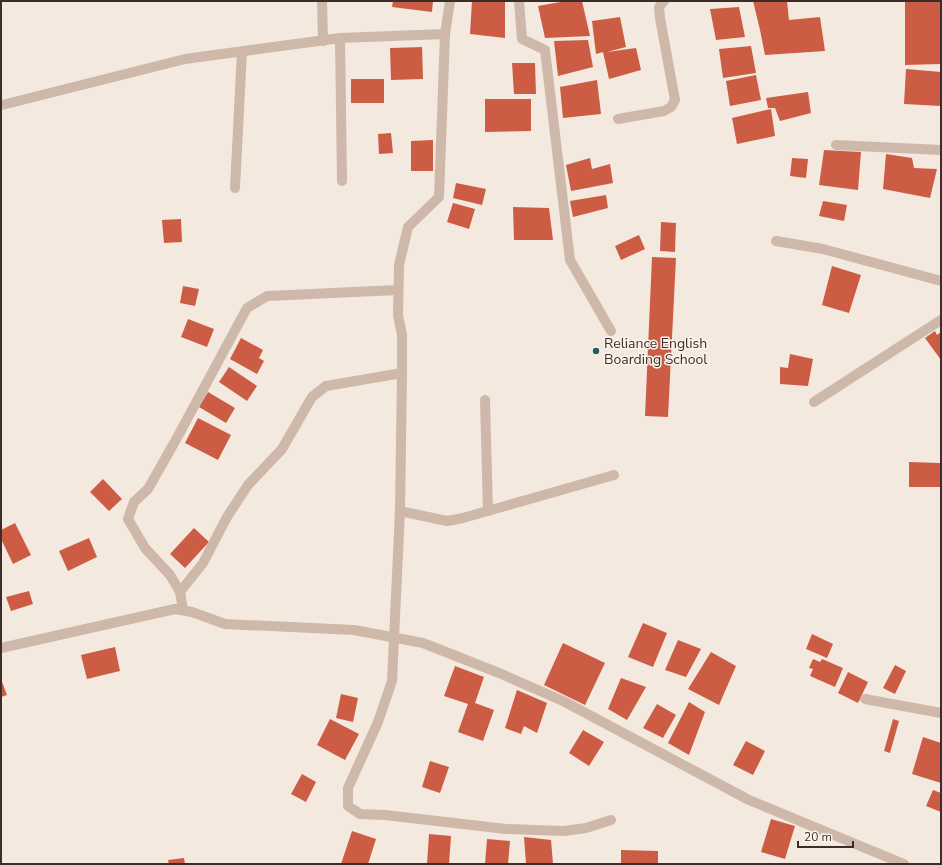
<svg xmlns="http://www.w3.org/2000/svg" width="942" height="865" font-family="'Nunito Sans',sans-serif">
  <rect width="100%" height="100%" fill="#f4e9df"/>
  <path fill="#cd5c44" d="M 393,1 L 433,1 L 432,12 L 392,7 Z
    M 472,1 L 505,1 L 505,38 L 470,34 Z
    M 566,1 L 582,1 L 590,36 L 545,38 L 538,6 Z
    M 753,1 L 787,1 L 789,20 L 820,17 L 825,51 L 765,55 L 760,30 Z
    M 905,1 L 941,1 L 941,64 L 905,65 Z
    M 739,7 L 745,37 L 716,40 L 710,9 Z
    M 620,17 L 626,47 L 607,52 L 636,48 L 641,70 L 609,79 L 603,52 L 596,54 L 592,21 Z
    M 588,40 L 593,67 L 558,76 L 554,41 Z
    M 751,46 L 756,73 L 723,78 L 719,49 Z
    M 422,47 L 423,79 L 391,80 L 390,48 Z
    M 512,63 L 535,63 L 536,94 L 514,94 Z
    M 906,69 L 941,72 L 941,106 L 904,104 Z
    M 756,75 L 761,100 L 730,106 L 726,81 Z
    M 351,79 L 384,79 L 384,103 L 351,103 Z
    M 597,80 L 601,114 L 563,118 L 560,87 Z
    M 808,92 L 811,113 L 780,121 L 775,108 L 768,108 L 766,98 Z
    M 485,99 L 531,99 L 531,131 L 485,132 Z
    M 771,109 L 775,136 L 737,144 L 732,118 Z
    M 391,133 L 393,153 L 379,154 L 378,134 Z
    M 433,140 L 433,171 L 411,171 L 411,141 Z
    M 824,150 L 861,152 L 858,190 L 819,185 Z
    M 886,154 L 912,158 L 914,168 L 937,169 L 930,198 L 883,189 Z
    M 590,158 L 592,169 L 610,164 L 613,183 L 571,191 L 566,165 Z
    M 792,158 L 808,159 L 806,178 L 790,176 Z
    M 456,183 L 486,189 L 482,205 L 453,198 Z
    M 606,195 L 608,208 L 573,217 L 570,201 Z
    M 823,201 L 847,205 L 844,221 L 819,216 Z
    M 453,203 L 475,209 L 469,229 L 447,222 Z
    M 513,207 L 549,208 L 553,240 L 514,240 Z
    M 181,219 L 182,242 L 164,243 L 162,220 Z
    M 661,222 L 676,223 L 675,252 L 660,251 Z
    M 639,235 L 645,249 L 621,260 L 615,246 Z
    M 652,257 L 676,258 L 668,417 L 645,416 Z
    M 832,266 L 861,275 L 849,313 L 822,305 Z
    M 183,286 L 199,289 L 195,306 L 180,303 Z
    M 188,319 L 214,329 L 207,347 L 181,337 Z
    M 935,331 L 937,335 L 941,332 L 941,360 L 925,338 Z
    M 241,338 L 263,350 L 259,358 L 264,361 L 257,374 L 230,359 Z
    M 790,354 L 813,359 L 808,386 L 780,384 L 780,367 L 788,368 Z
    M 229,367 L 257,386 L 247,401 L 219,382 Z
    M 208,392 L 235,408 L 226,423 L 199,407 Z
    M 198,418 L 231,435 L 218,460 L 185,443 Z
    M 909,462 L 940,463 L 940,487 L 909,487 Z
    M 103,479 L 122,499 L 109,511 L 90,492 Z
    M 15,523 L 31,555 L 13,564 L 1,539 L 1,530 Z
    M 194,528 L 209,542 L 185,568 L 170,554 Z
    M 89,538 L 97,557 L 68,571 L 59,551 Z
    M 29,591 L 33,604 L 11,611 L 6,597 Z
    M 643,623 L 667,633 L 653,667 L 628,657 Z
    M 812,634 L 833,644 L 827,658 L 806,649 Z
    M 678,640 L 701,649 L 686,677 L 665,670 Z
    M 563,643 L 605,663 L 585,705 L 544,685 Z
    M 115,647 L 120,671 L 87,679 L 81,655 Z
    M 711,652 L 736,666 L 719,705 L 688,689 Z
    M 813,659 L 820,662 L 822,659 L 843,668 L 835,687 L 810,676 L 813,669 L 809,668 Z
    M 895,665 L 906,671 L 895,694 L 883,688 Z
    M 455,666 L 484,677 L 475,703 L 494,710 L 483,741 L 458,732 L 468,704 L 444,696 Z
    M 848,672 L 868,682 L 858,703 L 838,693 Z
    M 621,678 L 646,687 L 627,720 L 608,709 Z
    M 1,679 L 7,695 L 1,697 Z
    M 517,690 L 547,703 L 537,733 L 524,726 L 521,734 L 505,728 Z
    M 341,694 L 358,698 L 353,722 L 336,718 Z
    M 689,702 L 705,712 L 689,755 L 668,743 Z
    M 657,704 L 676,715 L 663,738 L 643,728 Z
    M 330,719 L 359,734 L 345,760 L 317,745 Z
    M 893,719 L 899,721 L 890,753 L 884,751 Z
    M 583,730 L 604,742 L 589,766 L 569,753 Z
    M 923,737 L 941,743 L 941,783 L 912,774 Z
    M 746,741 L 765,751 L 753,775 L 733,765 Z
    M 430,761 L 449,767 L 440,793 L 422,787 Z
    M 302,774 L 316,782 L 306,802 L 291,794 Z
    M 933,790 L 941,793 L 941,812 L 926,806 Z
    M 771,819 L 795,826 L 785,859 L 761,852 Z
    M 352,831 L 376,839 L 368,864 L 341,864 Z
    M 429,834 L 451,836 L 449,864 L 427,864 Z
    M 524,837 L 551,840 L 553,864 L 526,864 Z
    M 487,839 L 510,841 L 508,864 L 485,864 Z
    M 621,850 L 658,851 L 658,864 L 621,864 Z
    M 184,858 L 185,864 L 169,864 L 168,860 Z"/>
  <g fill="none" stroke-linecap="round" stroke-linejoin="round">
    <path stroke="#ceb8a9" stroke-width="10" d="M 322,1 L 323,41
      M 570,260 L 611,331
      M 485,400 L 488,511"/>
    <path stroke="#ceb8a9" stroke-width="10" d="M 450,1 L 445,34 L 439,197 L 408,227 L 399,265 L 398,315 L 402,335 L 402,373 L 400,511 L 392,681 L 378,722 L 348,788 L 348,806 L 360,814 L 385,815 L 506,829 L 564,831 L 586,828 L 611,820
      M 519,1 L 522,39 L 545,50 L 570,260
      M 2,105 L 185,59 L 340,38
      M 618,119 L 664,111 L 671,107 L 675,100 L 660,18 L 659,7 L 664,1
      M 836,145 L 941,150
      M 342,181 L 340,38 L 445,34
      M 235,188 L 242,51
      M 776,241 L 823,249 L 941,281
      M 814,402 L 941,320
      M 400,511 L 447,521 L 463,518 L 614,475
      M 180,592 L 203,563 L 227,517 L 248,485 L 282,449 L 312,397 L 326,386 L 402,373
      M 183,610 L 180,592 L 170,575 L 145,548 L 128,519 L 134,502 L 148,489 L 178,436 L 247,308 L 267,296 L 398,290
      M 1,648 L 175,609 L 192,612 L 225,624 L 354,630 L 423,643 L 499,673 L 563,701 L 749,800 L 904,864
      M 865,699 L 941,713"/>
  </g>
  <circle fill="#1c605f" stroke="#fbf3ec" stroke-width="1.5" cx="596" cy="351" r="4"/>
  <g text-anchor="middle" stroke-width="3" stroke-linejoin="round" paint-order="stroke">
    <g font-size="14" fill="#3b2e2a" stroke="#fbf3ec" text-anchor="start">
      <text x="604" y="348">Reliance English<tspan x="604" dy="16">Boarding School</tspan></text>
    </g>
  </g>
  <rect width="942" height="865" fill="none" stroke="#3b2e2a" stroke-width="4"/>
  <path d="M798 841v6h55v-6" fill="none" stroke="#3b2e2a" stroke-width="2"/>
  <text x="804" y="841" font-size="12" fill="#3b2e2a" stroke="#fbf3ec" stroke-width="3" paint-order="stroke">20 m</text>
</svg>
